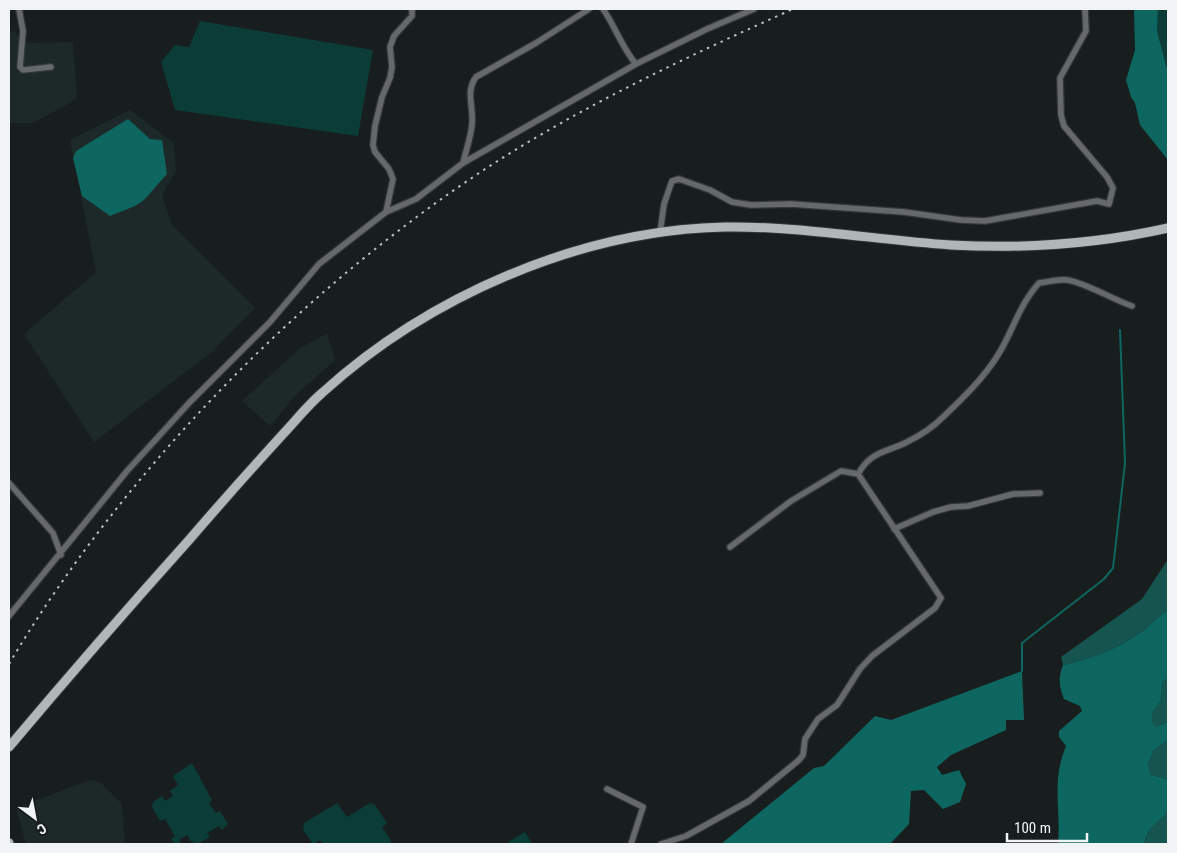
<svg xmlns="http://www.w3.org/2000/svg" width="1177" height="853" font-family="'Roboto Condensed',sans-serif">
  <rect width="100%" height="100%" fill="#181e1d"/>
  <path fill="#1c2928" d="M 14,30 L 23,43 L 73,42 L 77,99 L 33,123 L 9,123 L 9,34 Z
    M 130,110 L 174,143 L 176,171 L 162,195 L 172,225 L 255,308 L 212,352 L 94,442 L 24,334 L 96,272 L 70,140 Z
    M 327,333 L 335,360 L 295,396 L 270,426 L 242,401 L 299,349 Z
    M 90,780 L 101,783 L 122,804 L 125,844 L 26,844 L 16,808 Z"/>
  <path fill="#0b3c38" d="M 1158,9 L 1168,9 L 1168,72 L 1157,31 Z
    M 200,21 L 373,50 L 358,136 L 175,110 L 161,62 L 175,45 L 189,47 Z
    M 192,763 L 212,800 L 209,803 L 216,813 L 220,811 L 228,824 L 222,830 L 219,826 L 207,833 L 210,837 L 197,844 L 191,841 L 187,835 L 179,840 L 181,844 L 175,844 L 171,839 L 175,836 L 165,819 L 160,821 L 152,807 L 153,802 L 162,796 L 165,801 L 173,796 L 170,791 L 178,785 L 173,776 Z
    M 337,803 L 347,817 L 370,803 L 375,805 L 387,823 L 382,827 L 391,841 L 390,844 L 323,844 L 320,840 L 313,844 L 303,830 L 304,823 Z
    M 525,832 L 532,844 L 510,844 L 508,842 Z"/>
  <path fill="#16544f" d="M 1168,559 L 1168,610 C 1158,616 1151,625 1141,632 C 1119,648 1089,660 1063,665 L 1061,657 L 1142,599 Z
    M 1168,678 L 1168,722 L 1155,727 C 1148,715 1154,711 1160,702 C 1162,697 1162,688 1163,682 Z
    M 1168,740 L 1168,779 L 1151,775 L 1148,764 L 1154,750 Z
    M 1168,807 L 1168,844 L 1144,844 C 1148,827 1159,821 1168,807 Z"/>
  <path fill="#0e6660" d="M 1134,9 L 1158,9 L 1157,31 L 1168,72 L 1168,160 L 1140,125 L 1135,103 L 1131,97 L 1126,80 L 1135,50 Z
    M 128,119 L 150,139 L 162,140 L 167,174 L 144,200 L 135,206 L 110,216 L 82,196 L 73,158 L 76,151 Z
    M 1168,610 L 1168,678 L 1163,682 C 1162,688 1162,697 1160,702 C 1154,711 1148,715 1155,727 L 1168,722 L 1168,740 L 1154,750 L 1148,764 L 1151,775 L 1168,779 C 1168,787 1171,800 1168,808 C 1163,822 1149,822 1144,844 L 1058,844 C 1061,806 1051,783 1066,746 L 1059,737 L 1059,731 L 1082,711 L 1080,706 L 1064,699 C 1059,687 1058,677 1063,665 C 1089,660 1119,648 1141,632 C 1151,625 1158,616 1168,610 Z
    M 1022,671 L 1024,720 L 1006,720 L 1006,730 L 951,755 L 937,767 L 942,775 L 959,770 L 966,784 L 960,802 L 943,809 L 924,790 L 911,791 L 909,824 L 890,844 L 721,844 L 814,768 L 824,766 L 875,716 L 891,720 Z"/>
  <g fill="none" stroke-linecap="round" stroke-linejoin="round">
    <path stroke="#0e6660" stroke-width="2" d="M 1022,671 L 1022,643 L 1104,579 L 1113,568 L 1125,463 L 1120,330"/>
    <g stroke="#323837" stroke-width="8">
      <path id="minor" d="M 19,9 L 23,31 L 20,67 L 23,70 L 51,67
        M 603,9 C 615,26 622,48 636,64
        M 463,163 C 466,150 471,137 472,124 C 474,107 465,92 476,77 L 536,43 L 589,9
        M 386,212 L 416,199 L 463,163 L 636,64 L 707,29 L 754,9
        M 660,233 L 664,204 L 672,181 L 679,179 L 710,190 L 732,202 L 751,205 L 791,204 L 904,212 L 961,220 L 985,221 L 1097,201 L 1109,204 L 1113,188 L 1107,177 L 1064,126 L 1061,115 L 1060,78 L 1086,31 L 1085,9
        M 9,483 L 53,533 L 61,555
        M 894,529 L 933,512 L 951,507 L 968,506 L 1013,494 L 1040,493
        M 730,547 L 791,501 L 841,471 L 858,474
        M 9,616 L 127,471 L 189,403 L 270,322 L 319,264 L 386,212 L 393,179 L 389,169 L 375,152 L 373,145 L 375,126 L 382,97 L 390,78 L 392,67 L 390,47 L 394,36 L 412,16 L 412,9
        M 607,789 L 643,807 L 631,844
        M 661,844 L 686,836 L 749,801 L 799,760 L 803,755 L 805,739 L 818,719 L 837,705 L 860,669 L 872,656 L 935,608 L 941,598 L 858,474 C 871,451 885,453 907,442 C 919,436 933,427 942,418 C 962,399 983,379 998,355 C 1013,331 1019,305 1039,283 C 1048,282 1058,279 1067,280 C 1084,282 1114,300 1132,306"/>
    </g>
    <g stroke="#323837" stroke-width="11">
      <path id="primary" d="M 9,747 C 68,677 128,608 189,540 C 220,504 252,468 284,433 C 297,419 308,405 322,393 C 429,296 580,230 725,227 C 801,226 876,240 951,245 C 1024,249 1097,244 1168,228
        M 9,843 L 9,844"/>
    </g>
    <use href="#minor" stroke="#666969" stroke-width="5.5"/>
    <use href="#primary" stroke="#b0b7b6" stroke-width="9"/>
    <path stroke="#bbc0c0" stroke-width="2" stroke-dasharray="2.5 5" stroke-linecap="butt" d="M 9,664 C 124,470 306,284 496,162 C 590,102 691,55 793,9"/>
  </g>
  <rect width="1177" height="853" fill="none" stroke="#f0f4f4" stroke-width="20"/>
  <g transform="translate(35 818) rotate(148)" stroke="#181e1d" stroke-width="4" paint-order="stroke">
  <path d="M0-4L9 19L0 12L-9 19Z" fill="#f0f4f4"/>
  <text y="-8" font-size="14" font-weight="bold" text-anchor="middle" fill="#f0f4f4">С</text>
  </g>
  <path d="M1007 833v8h80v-8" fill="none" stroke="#f0f4f4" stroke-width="2.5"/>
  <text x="1014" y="833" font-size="15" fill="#f0f4f4" stroke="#181e1d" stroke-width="4" paint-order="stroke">100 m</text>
</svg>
